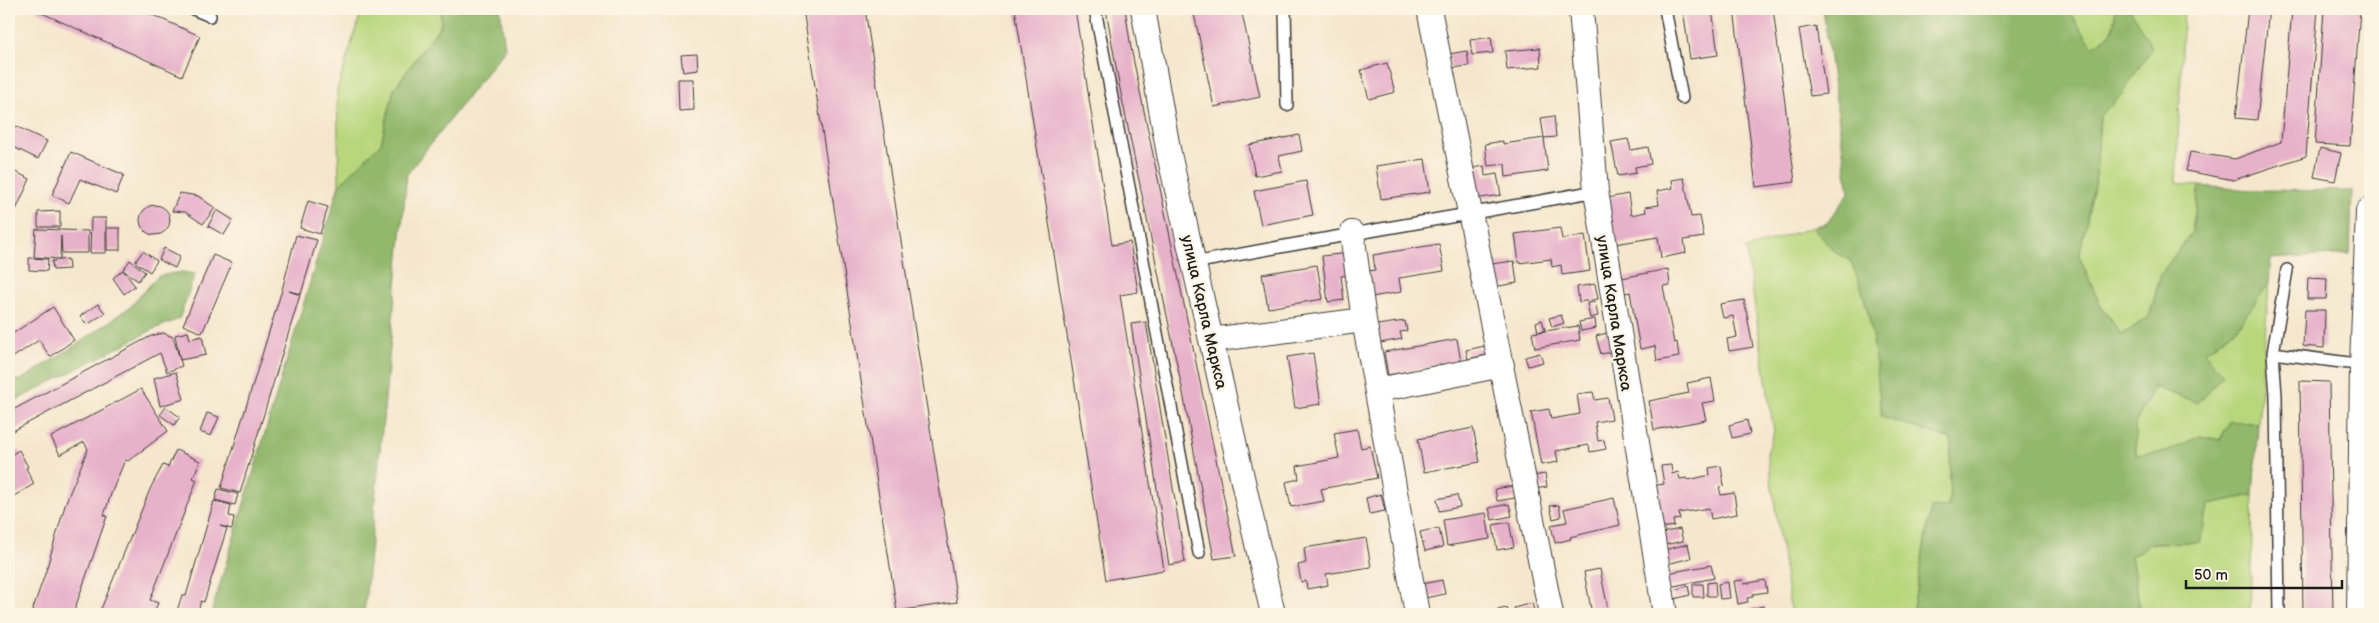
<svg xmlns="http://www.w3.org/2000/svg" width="2379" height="623" font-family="'Balsamiq Sans',sans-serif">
  <rect width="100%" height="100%" fill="#fcf5e5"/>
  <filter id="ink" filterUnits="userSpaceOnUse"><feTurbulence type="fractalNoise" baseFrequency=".02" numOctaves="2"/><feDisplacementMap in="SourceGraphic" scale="10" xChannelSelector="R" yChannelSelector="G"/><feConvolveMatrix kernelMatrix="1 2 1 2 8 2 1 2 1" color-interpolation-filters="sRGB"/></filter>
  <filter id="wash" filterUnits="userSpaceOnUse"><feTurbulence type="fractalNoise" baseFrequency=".0096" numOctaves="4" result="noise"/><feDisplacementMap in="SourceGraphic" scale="20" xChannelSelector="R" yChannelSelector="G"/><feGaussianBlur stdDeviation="1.12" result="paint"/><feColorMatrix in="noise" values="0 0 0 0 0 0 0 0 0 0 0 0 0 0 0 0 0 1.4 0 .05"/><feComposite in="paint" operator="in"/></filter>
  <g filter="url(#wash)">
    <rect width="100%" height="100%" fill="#f5e7cd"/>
    <path fill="#b8d77d" stroke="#6a7a4c" d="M 362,9 L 440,9 L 441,24 L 394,89 L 381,143 L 339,185 L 337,90 Z
      M 2068,9 L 2116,9 L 2112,32 L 2092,48 Z
      M 2125,9 L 2184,9 L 2176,183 L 2199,186 L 2192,232 L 2161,274 L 2149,317 L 2122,335 L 2100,305 L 2079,256 L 2096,176 L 2100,116 L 2122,94 L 2131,10 Z
      M 1813,227 L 1837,254 L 1849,259 C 1874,306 1875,364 1882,417 L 1951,439 L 1949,506 L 1931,508 L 1912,614 L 1791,614 L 1767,453 L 1774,432 L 1746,249 Z
      M 2269,284 L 2258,424 L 2230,421 L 2220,440 L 2200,436 L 2167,452 L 2136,455 L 2135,424 L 2154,387 L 2204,353 L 2236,328 Z
      M 2253,495 L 2250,614 L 2141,614 L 2131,556 L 2152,543 L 2200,542 L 2209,504 Z"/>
    <path fill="#92b86c" stroke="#576a44" d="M 440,9 L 500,9 L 505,49 L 407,174 L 364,614 L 211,614 L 339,185 L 381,143 L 394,89 L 441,25 Z
      M 1823,9 L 2068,9 L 2093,47 L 2112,32 L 2116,9 L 2131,10 L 2152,48 L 2122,94 L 2100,116 L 2096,176 L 2079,256 L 2100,305 L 2122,335 L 2149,317 L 2161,274 L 2192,232 L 2199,186 L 2252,190 L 2352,191 L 2350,254 L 2271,259 L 2269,284 L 2236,328 L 2204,353 L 2223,375 L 2198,403 L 2154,387 L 2135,424 L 2136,455 L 2167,452 L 2200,436 L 2220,440 L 2230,421 L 2258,424 L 2253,495 L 2209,504 L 2200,542 L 2152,543 L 2131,556 L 2141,614 L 1912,614 L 1931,508 L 1949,506 L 1951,439 L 1882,417 C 1875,365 1874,306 1849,259 L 1837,254 L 1813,227 L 1827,223 L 1849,193 Z
      M 182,272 L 195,274 L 179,319 L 154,329 L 9,404 L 9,381 L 21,380 L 85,339 L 130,307 L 158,276 Z"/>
    <g id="blocks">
      <path fill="#e7b1ca" d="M 33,9 L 139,9 L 200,36 L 182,76 Z
        M 803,9 L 865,9 L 957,602 L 897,611 Z
        M 1015,9 L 1075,9 L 1112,245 L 1130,242 L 1138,292 L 1120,295 L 1164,570 L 1106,580 Z
        M 1106,9 L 1125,9 L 1131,48 L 1236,556 L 1214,559 L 1183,393 L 1119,84 Z
        M 1193,9 L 1241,9 L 1260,97 L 1214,107 Z
        M 1683,9 L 1712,9 L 1718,55 L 1690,59 Z
        M 1734,9 L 1773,9 L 1795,182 L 1756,187 Z
        M 2248,9 L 2269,9 L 2257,120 L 2236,118 Z
        M 2292,9 L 2318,9 L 2306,156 L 2234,180 L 2186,171 L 2190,152 L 2235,159 L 2281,142 Z
        M 2324,9 L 2360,9 L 2350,146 L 2315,144 Z
        M 1816,26 L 1826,94 L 1810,96 L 1799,29 Z
        M 1491,37 L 1493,53 L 1472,55 L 1470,40 Z
        M 1540,48 L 1541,67 L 1507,70 L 1505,51 Z
        M 1467,51 L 1469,66 L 1451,68 L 1448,54 Z
        M 697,54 L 698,70 L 683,72 L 681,55 Z
        M 1387,63 L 1395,92 L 1369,99 L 1361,70 Z
        M 678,79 L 693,79 L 694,110 L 679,111 Z
        M 1554,116 L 1556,137 L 1544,138 L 1541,118 Z
        M 9,123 L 47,141 L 38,159 L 9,145 Z
        M 1299,135 L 1302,151 L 1279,156 L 1282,171 L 1255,176 L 1249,145 Z
        M 1544,138 L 1548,171 L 1506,177 L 1505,164 L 1488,166 L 1485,144 L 1503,141 L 1503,144 Z
        M 1628,139 L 1631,150 L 1648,147 L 1651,164 L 1635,167 L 1636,173 L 1618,176 L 1611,142 Z
        M 2320,148 L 2341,153 L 2335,181 L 2314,177 Z
        M 71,152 L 124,175 L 116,194 L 80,179 L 69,203 L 52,195 Z
        M 1425,159 L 1430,192 L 1381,199 L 1376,166 Z
        M 1484,166 L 1485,176 L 1497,174 L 1501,195 L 1474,199 L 1464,170 Z
        M 9,169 L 30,179 L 15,212 L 9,209 Z
        M 1684,178 L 1691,217 L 1700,216 L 1704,237 L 1684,240 L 1686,253 L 1661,258 L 1658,237 L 1615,244 L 1607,198 L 1628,194 L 1631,215 L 1646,212 L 1645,207 L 1659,205 L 1657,191 L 1673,188 L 1672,180 Z
        M 1306,181 L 1313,215 L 1261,225 L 1254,191 Z
        M 180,193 L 198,196 L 215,208 L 203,224 L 185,212 L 172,211 Z
        M 308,201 L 328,207 L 320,234 L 300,228 Z
        M140 220a15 15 0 1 1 30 0a15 15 0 1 1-30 0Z
        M 217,210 L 233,220 L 224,235 L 208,226 Z
        M 60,211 L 60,227 L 38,227 L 38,212 Z
        M 91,218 L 106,218 L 106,253 L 90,253 Z
        M 107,228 L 120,228 L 120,250 L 107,250 Z
        M 1560,228 L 1562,239 L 1585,235 L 1590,271 L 1562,275 L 1561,265 L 1552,267 L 1551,259 L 1519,263 L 1515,234 Z
        M 36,229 L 88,231 L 88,253 L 62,253 L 61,236 L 60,259 L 34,257 Z
        M 296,235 L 317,240 L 301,294 L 289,291 L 300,295 L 240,493 L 221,488 L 282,290 Z
        M 1439,244 L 1444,271 L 1399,278 L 1401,292 L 1371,297 L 1367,271 L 1375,270 L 1373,255 Z
        M 164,248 L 180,256 L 175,268 L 159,260 Z
        M 143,251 L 157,261 L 150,272 L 135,262 Z
        M 1349,253 L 1352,275 L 1341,276 L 1344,300 L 1328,302 L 1322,256 Z
        M 213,255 L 232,263 L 202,333 L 183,325 Z
        M 29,258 L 48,259 L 47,271 L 29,270 Z
        M 68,259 L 69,269 L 53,270 L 52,261 Z
        M 130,260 L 145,272 L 138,281 L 123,270 L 135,286 L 124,294 L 113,278 L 123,270 Z
        M 1514,261 L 1517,283 L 1487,288 L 1484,265 Z
        M 1317,265 L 1323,299 L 1268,308 L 1262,274 Z
        M 1668,269 L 1670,285 L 1663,286 L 1674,343 L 1677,342 L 1679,357 L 1657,361 L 1655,346 L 1640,349 L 1630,292 L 1625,293 L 1622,278 Z
        M 2308,278 L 2327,279 L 2326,299 L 2307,299 Z
        M 1595,284 L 1598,299 L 1579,302 L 1577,287 Z
        M 1744,300 L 1753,347 L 1729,351 L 1727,339 L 1737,337 L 1733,316 L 1723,318 L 1720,304 Z
        M 1595,302 L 1598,316 L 1590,318 L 1587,303 Z
        M 98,304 L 105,313 L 87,325 L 80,316 Z
        M 53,307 L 74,340 L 50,357 L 39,340 L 9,360 L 9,336 Z
        M 2305,310 L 2325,310 L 2324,348 L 2303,346 Z
        M 1561,315 L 1564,323 L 1552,327 L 1549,318 Z
        M 1595,319 L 1596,328 L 1581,331 L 1579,322 Z
        M 1542,320 L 1545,330 L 1538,332 L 1536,322 Z
        M 1405,321 L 1407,331 L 1400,332 L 1402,339 L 1380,343 L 1377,325 Z
        M 1146,322 L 1185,562 L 1169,565 L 1131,324 Z
        M 1578,326 L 1580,340 L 1535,348 L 1532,333 Z
        M 188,332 L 190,339 L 202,336 L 206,355 L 180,360 L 175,335 Z
        M 163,333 L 173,337 L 182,366 L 167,372 L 160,353 L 9,433 L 9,412 L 151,336 Z
        M 1607,333 L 1612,352 L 1601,354 L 1596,336 Z
        M 1457,339 L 1461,362 L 1388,375 L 1384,352 Z
        M 1485,346 L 1487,355 L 1468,359 L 1466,350 Z
        M 1313,353 L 1321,404 L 1295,408 L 1287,357 Z
        M 1540,353 L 1543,362 L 1528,366 L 1525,357 Z
        M 176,372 L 184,399 L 160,406 L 154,378 Z
        M 1711,378 L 1715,401 L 1702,403 L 1706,420 L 1654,430 L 1649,401 L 1689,393 L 1687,383 Z
        M 2300,381 L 2329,382 L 2333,614 L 2303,614 Z
        M 141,389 L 168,431 L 128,461 L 125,460 L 111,494 L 104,515 L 107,516 L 73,614 L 31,614 L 45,574 L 66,502 L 88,449 L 84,442 L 60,455 L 51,437 Z
        M 1593,392 L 1595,400 L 1608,398 L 1612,419 L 1595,422 L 1598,441 L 1604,440 L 1606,449 L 1590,452 L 1589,445 L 1556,451 L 1558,462 L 1541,465 L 1531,412 L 1549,409 L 1551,419 L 1580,414 L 1577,394 Z
        M 166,407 L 180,417 L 174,425 L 160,415 Z
        M 207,413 L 219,417 L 211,436 L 200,432 Z
        M 1747,420 L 1750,434 L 1732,438 L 1729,425 Z
        M 1473,428 L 1480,462 L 1424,472 L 1418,439 Z
        M 1357,429 L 1361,448 L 1370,446 L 1377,478 L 1321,489 L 1324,501 L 1291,507 L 1286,482 L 1299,479 L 1297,466 L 1339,458 L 1334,433 Z
        M 19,450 L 28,467 L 26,468 L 34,484 L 9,499 L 9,456 Z
        M 176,450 L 200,461 L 193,478 L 197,480 L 150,600 L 158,603 L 153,614 L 99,614 L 151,487 L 163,465 L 168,467 Z
        M 1671,465 L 1672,474 L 1678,472 L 1680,479 L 1687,478 L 1688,480 L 1710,475 L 1709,468 L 1721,466 L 1724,486 L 1719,487 L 1721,495 L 1734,493 L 1737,514 L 1711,519 L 1709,508 L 1679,513 L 1680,519 L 1673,520 L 1674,526 L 1661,528 L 1650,486 L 1664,484 L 1661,466 Z
        M 1545,474 L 1547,487 L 1528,490 L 1526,477 Z
        M 1513,486 L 1515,498 L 1497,501 L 1495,489 Z
        M 218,489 L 238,494 L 235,505 L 215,500 Z
        M 1381,494 L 1385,511 L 1369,514 L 1366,498 Z
        M 1457,495 L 1460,507 L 1439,511 L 1437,499 Z
        M 1614,498 L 1620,525 L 1570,537 L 1571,539 L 1555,543 L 1551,525 L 1567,522 L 1564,509 Z
        M 214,501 L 231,505 L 229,516 L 234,517 L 232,529 L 220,526 L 227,528 L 204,602 L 201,601 L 197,614 L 176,614 L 182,595 L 186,596 Z
        M 1509,504 L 1512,516 L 1492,520 L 1489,508 Z
        M 1559,505 L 1561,517 L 1553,519 L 1550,506 Z
        M 1486,513 L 1490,539 L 1447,546 L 1443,520 Z
        M 1509,522 L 1514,547 L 1497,550 L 1493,525 Z
        M 1439,528 L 1443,547 L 1425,551 L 1420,532 Z
        M 1680,529 L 1683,541 L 1664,545 L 1661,533 Z
        M 1366,538 L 1371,567 L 1326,574 L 1328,585 L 1307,589 L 1306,581 L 1301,582 L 1298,565 L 1306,563 L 1304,548 Z
        M 1688,544 L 1691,558 L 1667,564 L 1664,550 Z
        M 1711,565 L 1714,578 L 1664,588 L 1662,574 Z
        M 1600,569 L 1609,614 L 1592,614 L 1584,572 Z
        M 1442,580 L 1445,594 L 1425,598 L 1422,584 Z
        M 1743,580 L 1744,584 L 1765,580 L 1767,592 L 1753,594 L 1753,597 L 1747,598 L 1748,602 L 1738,604 L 1734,581 Z
        M 1715,582 L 1716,596 L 1707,596 L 1707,583 Z
        M 1728,582 L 1730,598 L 1720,599 L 1718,584 Z
        M 1693,584 L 1703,584 L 1704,597 L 1693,597 Z
        M 1688,586 L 1690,595 L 1674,599 L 1671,591 Z
        M 1532,603 L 1535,614 L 1516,614 L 1514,608 Z
        M 1764,606 L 1765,614 L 1747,614 L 1746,610 Z
        M 1507,608 L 1509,614 L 1481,614 L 1481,613 Z
        M 1711,609 L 1712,614 L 1692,614 L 1692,613 Z
        M 1740,610 L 1741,614 L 1733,614 L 1733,611 Z
        M 1362,611 L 1363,614 L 1350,614 L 1350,613 Z"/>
    </g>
  </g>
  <g filter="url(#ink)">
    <use href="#blocks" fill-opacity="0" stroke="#3d3a37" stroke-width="1"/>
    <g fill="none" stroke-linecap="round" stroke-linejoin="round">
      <g stroke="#3d3a37" stroke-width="14">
        <path id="lane" d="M 193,9 L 210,16
          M 1095,9 L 1199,553
          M 1285,9 L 1287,105
          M 1665,9 L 1682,98
          M 1194,263 C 1328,237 1462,216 1596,191
          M 2287,270 L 2273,353 L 2364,365
          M 2273,353 L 2276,396 L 2279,614"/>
      </g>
      <g stroke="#3d3a37" stroke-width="26">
        <path id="street" d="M 1143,9 L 1169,154 L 1273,614
          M 1429,9 L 1551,614
          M 1581,9 L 1596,191 L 1665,614
          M 1352,233 L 1364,320 L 1417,614
          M 1211,340 L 1364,320
          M 1378,390 L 1502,365"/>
      </g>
      <g stroke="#3d3a37" stroke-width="30">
        <path id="secondary" d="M 2361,614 L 2364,365 L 2370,212"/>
      </g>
      <use href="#lane" stroke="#fff" stroke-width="11"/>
      <use href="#street" stroke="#fff" stroke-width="24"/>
      <use href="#secondary" stroke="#fff" stroke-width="28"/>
    </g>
  </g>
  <g text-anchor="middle" stroke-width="4.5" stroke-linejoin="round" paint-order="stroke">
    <g font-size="16" fill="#1c1c1c" stroke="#fcf5e5">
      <text transform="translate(1205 312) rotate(77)" y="6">улица Карла Маркса</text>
      <text transform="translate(1615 313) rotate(81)" y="6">улица Карла Маркса</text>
    </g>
  </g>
  <rect width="2379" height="623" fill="none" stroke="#fcf5e5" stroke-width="30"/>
  <path d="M2186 580v8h156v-8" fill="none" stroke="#1c1c1c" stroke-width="2.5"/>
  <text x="2194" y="580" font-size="15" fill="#1c1c1c" stroke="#fcf5e5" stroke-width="4" paint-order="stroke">50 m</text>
</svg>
